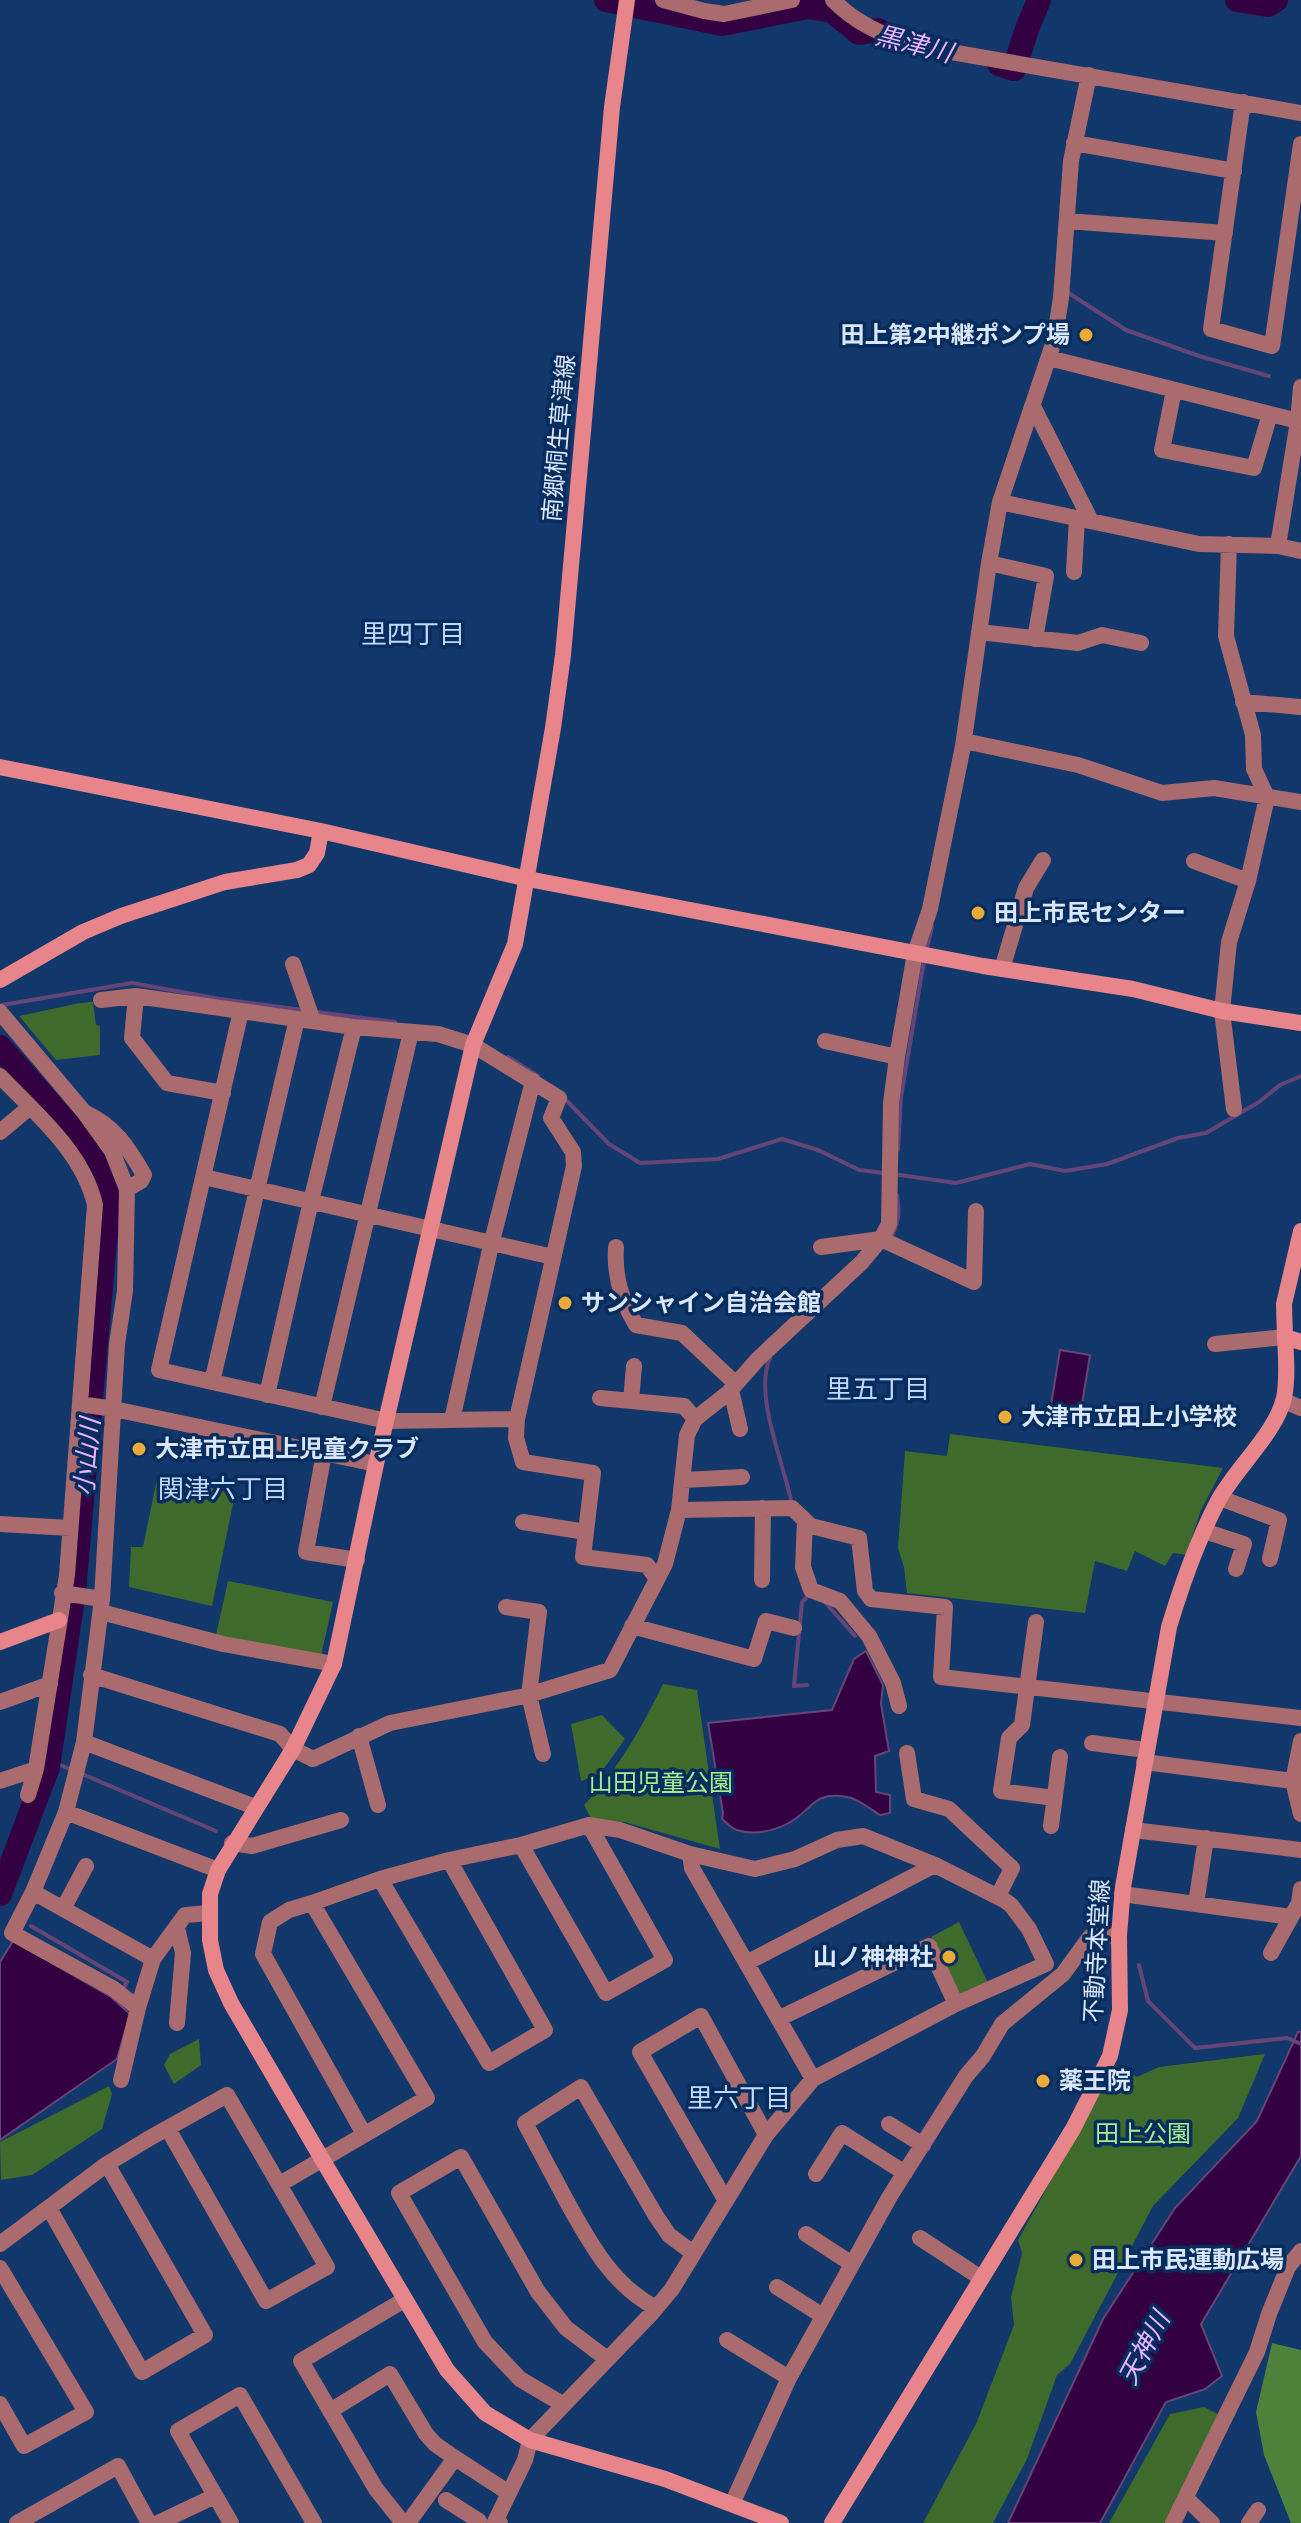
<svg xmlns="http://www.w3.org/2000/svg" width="1301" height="2523" font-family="'Work Sans','Noto Sans JP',sans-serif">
  <rect width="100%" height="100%" fill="#12376a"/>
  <path fill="#3e6a2b" d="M 93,1002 L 96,1025 L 100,1026 L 100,1055 L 56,1060 L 19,1016 L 80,1003 Z
    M 950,1434 L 1223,1468 L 1201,1510 L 1186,1555 L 1173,1553 L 1165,1566 L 1135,1551 L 1127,1571 L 1095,1561 L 1085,1613 L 907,1593 L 904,1567 L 898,1548 L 905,1451 L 947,1456 Z
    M 158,1474 L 235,1494 L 212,1606 L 129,1587 L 131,1547 L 143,1547 Z
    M 228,1581 L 333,1602 L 321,1656 L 216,1635 Z
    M 663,1684 L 697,1690 L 720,1849 L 624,1822 L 592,1820 L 584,1805 C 619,1768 641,1729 663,1684 Z
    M 602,1715 L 625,1739 L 600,1774 L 581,1781 L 571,1724 Z
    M 959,1922 L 988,1983 L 960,1997 L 931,1937 Z
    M 199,2039 L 201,2065 L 174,2084 L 164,2065 L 170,2054 Z
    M 1265,2054 L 1238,2118 L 1153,2206 L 1070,2364 L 1057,2375 L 1027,2459 L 993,2523 L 923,2523 L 976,2424 L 1014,2325 L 1011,2297 L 1022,2253 L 1018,2240 L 1115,2065 L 1137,2077 L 1159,2067 Z
    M 109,2086 L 112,2094 L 102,2129 L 32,2175 L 1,2180 L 0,2142 Z
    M 1204,2407 L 1220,2415 L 1168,2523 L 1109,2523 L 1170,2414 Z"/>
  <path fill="#4e813a" d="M 1272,2343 L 1301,2350 L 1301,2523 L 1291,2523 L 1264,2455 L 1256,2412 Z"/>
  <path fill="#330041" stroke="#654578" stroke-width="2" d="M 1060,1350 L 1090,1355 L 1081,1410 L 1051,1405 Z
    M 866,1651 L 883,1685 L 881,1704 L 889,1751 L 875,1756 L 876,1792 L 890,1795 L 890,1813 L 880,1815 C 870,1809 859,1799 847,1797 C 815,1791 814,1807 792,1821 C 778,1830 755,1836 737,1830 C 732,1829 727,1823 722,1819 L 723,1813 L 708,1723 L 832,1710 L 854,1659 Z
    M 13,1941 L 111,1997 L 130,2014 L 117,2059 L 0,2140 L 0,1962 Z
    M 1298,2032 L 1301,2032 L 1301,2156 L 1201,2324 L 1222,2376 L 1205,2389 L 1166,2402 L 1100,2523 L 1008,2523 L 1103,2319 L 1175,2208 L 1257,2121 Z"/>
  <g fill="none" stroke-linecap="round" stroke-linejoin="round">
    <path stroke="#654578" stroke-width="4" d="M 1067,292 L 1126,330 L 1199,356 L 1269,376
      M 926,953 L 932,926
      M 2,1005 L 132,983 L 220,999 L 303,1010
      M 316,1012 L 395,1022
      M 508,1057 L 538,1076
      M 563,1097 L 609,1144 L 640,1163 L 718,1159 L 782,1139 L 818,1150 L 859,1170 L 884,1173
      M 898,1150 L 901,1097 L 924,961
      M 893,1174 L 956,1183 L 1030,1164 L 1065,1171 L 1107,1164 L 1178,1138 L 1206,1133 L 1259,1102 L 1280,1085 L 1301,1076
      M 890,1239 C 899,1224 900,1212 897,1195
      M 770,1358 C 753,1395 785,1466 792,1505
      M 825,1602 L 855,1636
      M 807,1685 L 794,1686 L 802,1602 L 807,1597
      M 49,1760 L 74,1771
      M 82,1774 L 216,1831
      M 31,1926 L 127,1982 L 123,1989
      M 1139,1965 L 1148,2001 L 1195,2048 L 1287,2038 L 1301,2044"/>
    <path stroke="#330041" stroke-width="24" d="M 606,0 L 722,24 L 808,7 L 832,11 L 859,33 L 878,30 L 890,37
      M 1237,0 L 1268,5 L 1276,0
      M 999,64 L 1014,69 L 1027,29 L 1039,0
      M 0,1047 L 87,1146 L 104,1178 L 110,1215 L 105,1240 L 74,1591 L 48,1767 L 0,1894"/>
    <path stroke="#a96b6d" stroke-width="16" d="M 663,0 L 704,11 L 724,14 L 792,0
      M 833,0 C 855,23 882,34 911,45 L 1301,113
      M 1243,102 L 1211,329 L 1272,346 L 1301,144
      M 1074,143 L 1234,171
      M 1067,221 L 1225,233
      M 1049,358 L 1298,421 L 1301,387
      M 1174,390 L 1162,450 L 1254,468 L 1270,414
      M 1033,406 L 1091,521
      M 1000,502 L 1199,544 L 1278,546 L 1301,551
      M 1229,544 L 1226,636 L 1253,735 L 1254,769 L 1267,797 L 1248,881 L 1229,942 L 1222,1011 L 1234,1109
      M 1278,546 L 1298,421
      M 989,563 L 1046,576 L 1035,639
      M 1074,572 L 1077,518
      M 979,632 L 1078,643 L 1102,635 L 1141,643
      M 1243,702 L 1301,707
      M 964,741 L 1078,765 L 1162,793 L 1214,788 L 1301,802
      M 1194,861 L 1248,881
      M 293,964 L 313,1021
      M 1002,969 L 1026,888 L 1043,860
      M 101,1000 L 136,996
      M 241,1011 L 354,1027 L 438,1034 L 473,1045 L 559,1098 L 551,1118 L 573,1152 L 574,1166 L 517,1419 L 387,1421 L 159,1370 Z
      M 0,1012 L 84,1112 L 112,1151 L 127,1189 L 125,1291 L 117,1344 L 102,1599 L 84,1742 L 255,1807
      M 825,1041 L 897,1057
      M 0,1076 C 36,1114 83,1152 95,1205 L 67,1575 L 36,1769 L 28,1795
      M 223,1093 L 167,1083 L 132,1038 L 136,996 L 241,1011
      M 86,1113 C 115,1127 128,1147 144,1175 L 141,1181 L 127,1189
      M 0,1132 L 30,1107
      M 204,1177 L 553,1257
      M 616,1247 C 614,1276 621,1300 636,1325 L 682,1333 L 736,1384
      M 821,1247 L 881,1239 L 974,1282 L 976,1211
      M 1215,1344 L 1285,1337
      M 212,1382 L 297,1019
      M 731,1390 L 740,1429
      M 267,1395 L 311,1201 L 354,1027
      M 600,1398 L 684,1406 L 695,1419
      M 631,1401 L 634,1366
      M 1284,1401 L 1301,1408
      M 80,1404 L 114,1409 L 376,1464
      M 322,1407 L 411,1032
      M 517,1419 L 516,1438 L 523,1462 L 593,1473 L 583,1557 L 647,1565 L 657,1579
      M 452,1420 L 491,1245 L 533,1081
      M 324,1453 L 306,1552 L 357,1560
      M 683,1480 L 742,1477
      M 1220,1498 L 1279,1520 L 1270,1559
      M 679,1510 L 792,1508 L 811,1526 L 859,1538 L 865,1591 L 871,1599 L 945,1607 L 941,1677 L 1301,1718
      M 805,1521 L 803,1567 L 811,1590 L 840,1601 L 869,1636 L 893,1683 L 899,1706
      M 523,1522 L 586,1532
      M 0,1524 L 70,1528
      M 1204,1531 L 1244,1544 L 1236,1569
      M 762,1580 L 763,1508
      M 62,1593 L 102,1599
      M 506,1607 L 539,1612 L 529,1695 L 543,1754
      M 101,1612 L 223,1644 L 334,1664
      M 1036,1622 L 1022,1725 L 1009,1738 L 1001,1791 L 1054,1798
      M 632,1626 L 754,1659 L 766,1621 L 794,1628
      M 91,1675 L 280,1734 L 293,1749 L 313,1759 L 390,1723 L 525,1696 L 610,1670 L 665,1564 L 679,1510 L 687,1435 L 695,1419 L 728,1393 L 758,1359 L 862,1262 L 881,1239 L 889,1224 L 891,1103 L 897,1057 L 915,953 L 930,909 L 963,746 L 989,563 L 1000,502 L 1054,341 L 1061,298 L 1071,161 L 1089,75
      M 0,1702 L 50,1684
      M 359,1736 L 378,1805
      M 1301,1741 L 1293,1781 L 1301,1814
      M 84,1742 L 66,1812 L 33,1892 L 12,1933 L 114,1989 L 138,2008
      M 1092,1743 L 1146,1750
      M 907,1753 L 914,1799 L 949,1809 L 1012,1868 L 998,1896
      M 1144,1762 L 1293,1781
      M 0,1781 L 36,1769
      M 66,1812 L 218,1870
      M 1051,1826 L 1060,1757
      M 1133,1830 L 1301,1850
      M 232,1843 L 252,1846 L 341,1820
      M 521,1845 L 606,1993 L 665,1960 L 589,1825
      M 690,1854 L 692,1868 L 813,2079
      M 380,1879 L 489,2063 L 545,2030 L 449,1860
      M 33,1892 L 153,1959
      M 1122,1894 L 1291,1917
      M 312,1903 L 289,1910 L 270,1922 L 263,1954 L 364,2134
      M 1196,1904 L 1206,1838
      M 63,1909 L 86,1866
      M 177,1928 L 183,1953 L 177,2023
      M 1271,1953 L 1299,1903 L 1301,1889
      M 748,1962 L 935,1865
      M 780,2018 L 929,1946 L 956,2004
      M 121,2080 L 138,2008 L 153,1959 L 185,1915 L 210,1913
      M 889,2124 L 923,2145
      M 816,2174 L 842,2133 L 905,2173
      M 280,2184 L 427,2098 L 312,1903 L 380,1879 L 449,1860 L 521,1845 L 589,1825 L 620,1830 L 690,1854 L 755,1869 L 795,1859 L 837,1840 L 863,1836 L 935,1865 L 1004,1900 L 1011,1905 L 1029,1929 L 1046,1964 L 956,2004 L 813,2079 L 766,2135 L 672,2289 L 652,2313 L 530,2440 L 525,2460 L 495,2522 L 500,2523
      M 726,2201 L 640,2052 L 701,2016 L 766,2135
      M 49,2208 L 142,2372 L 205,2335 L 107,2164
      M 806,2234 L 852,2264
      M 920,2238 L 981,2278
      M 0,2244 L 107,2164 L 148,2139 L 227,2095 L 327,2267 L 266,2301 L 168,2129
      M 0,2268 L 86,2412 L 24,2446 L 0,2404
      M 777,2287 L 823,2316
      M 656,2308 C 611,2284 590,2243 566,2200 C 552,2174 539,2149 525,2123 L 581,2087 L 656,2216 L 669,2235 L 693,2253
      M 727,2340 L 789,2378
      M 564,2405 L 520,2379 L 485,2342 L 399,2193 L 461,2157 L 538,2292 L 566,2328 L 607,2359
      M 330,2411 L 390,2374 L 426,2434 L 435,2444 L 455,2458 L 408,2523
      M 455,2458 L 509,2493
      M 1186,2498 L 1212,2523
      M 446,2500 L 479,2521
      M 732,2504 L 789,2378 L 890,2196 L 966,2076 L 983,2056 L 1002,2024 L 1063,1974 L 1090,1937 L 1119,1935
      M 17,2523 L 118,2466 L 149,2523
      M 158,2523 L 215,2496
      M 231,2523 L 178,2431 L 240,2395 L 314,2523
      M 403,2523 L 376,2489 L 301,2361 L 404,2300
      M 1173,2523 L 1257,2352 L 1269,2314 L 1288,2267 L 1301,2251
      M 1249,2523 L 1258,2510"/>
    <path stroke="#e7858a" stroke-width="16" d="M 627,0 L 612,107 L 563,655 L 553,728 L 515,944 L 473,1045 L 376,1464 L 334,1664 L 293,1749 L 218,1870 L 210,1894 L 210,1940 L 216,1970 L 231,2003 L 322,2159 L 447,2370 L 485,2413 L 530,2440 L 665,2479 L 781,2523
      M 0,767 L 321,831 L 528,879 L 983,966 L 1133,989 L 1222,1011 L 1301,1023
      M 0,980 L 83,932 L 121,916 L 225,882 L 297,870 L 309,865 L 317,853 L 321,831
      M 1301,1231 L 1284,1304 L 1285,1337 L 1301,1342
      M 0,1642 L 59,1620
      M 832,2523 L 1073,2129 L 1110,2056 L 1120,2010 L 1119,1935 L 1123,1887 L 1169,1627 C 1182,1584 1197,1541 1218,1501 C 1235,1469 1276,1433 1284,1398 C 1288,1378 1286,1357 1285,1337"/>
  </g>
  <g fill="#eaaa38" stroke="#072c5e" stroke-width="3">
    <circle cx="1086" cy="335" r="8"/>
    <circle cx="978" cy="913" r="8"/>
    <circle cx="565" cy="1303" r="8"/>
    <circle cx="1005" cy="1417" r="8"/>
    <circle cx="139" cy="1449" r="8"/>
    <circle cx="949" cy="1957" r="8"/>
    <circle cx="1043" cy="2081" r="8"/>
    <circle cx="1076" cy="2260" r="8"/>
  </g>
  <g text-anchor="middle" stroke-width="7" stroke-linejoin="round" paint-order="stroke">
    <g font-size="24" font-weight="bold" fill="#dae7fa" stroke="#072c5e" text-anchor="start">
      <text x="1070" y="343" text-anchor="end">田上第2中継ポンプ場</text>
      <text x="994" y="921">田上市民センター</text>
      <text x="581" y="1311">サンシャイン自治会館</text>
      <text x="1021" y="1425">大津市立田上小学校</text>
      <text x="155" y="1457">大津市立田上児童クラブ</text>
      <text x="933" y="1965" text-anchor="end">山ノ神神社</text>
      <text x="1059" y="2089">薬王院</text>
      <text x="1092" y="2268">田上市民運動広場</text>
    </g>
    <g font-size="24" fill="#dae7fa" stroke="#072c5e">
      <text transform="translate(559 438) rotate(-85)" y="8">南郷桐生草津線</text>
      <text transform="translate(1097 1951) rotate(-87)" y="8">不動寺本堂線</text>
    </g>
    <g font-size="24" fill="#a7ee8d" stroke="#072c5e">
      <text x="661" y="1791">山田児童公園</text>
      <text x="1143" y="2142">田上公園</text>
    </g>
    <g font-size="26" font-style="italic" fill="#ecb4ff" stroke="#072c5e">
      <text transform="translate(914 44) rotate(14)" y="9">黒津川</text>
      <text transform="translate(87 1457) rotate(-85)" y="9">小山川</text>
      <text transform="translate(1144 2348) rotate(-62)" y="9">天神川</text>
    </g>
    <g font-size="26" fill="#bfd9ff" stroke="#072c5e">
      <text x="413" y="643">里四丁目</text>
      <text x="878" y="1398">里五丁目</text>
      <text x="223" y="1498">関津六丁目</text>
      <text x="739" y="2107">里六丁目</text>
    </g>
  </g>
</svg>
